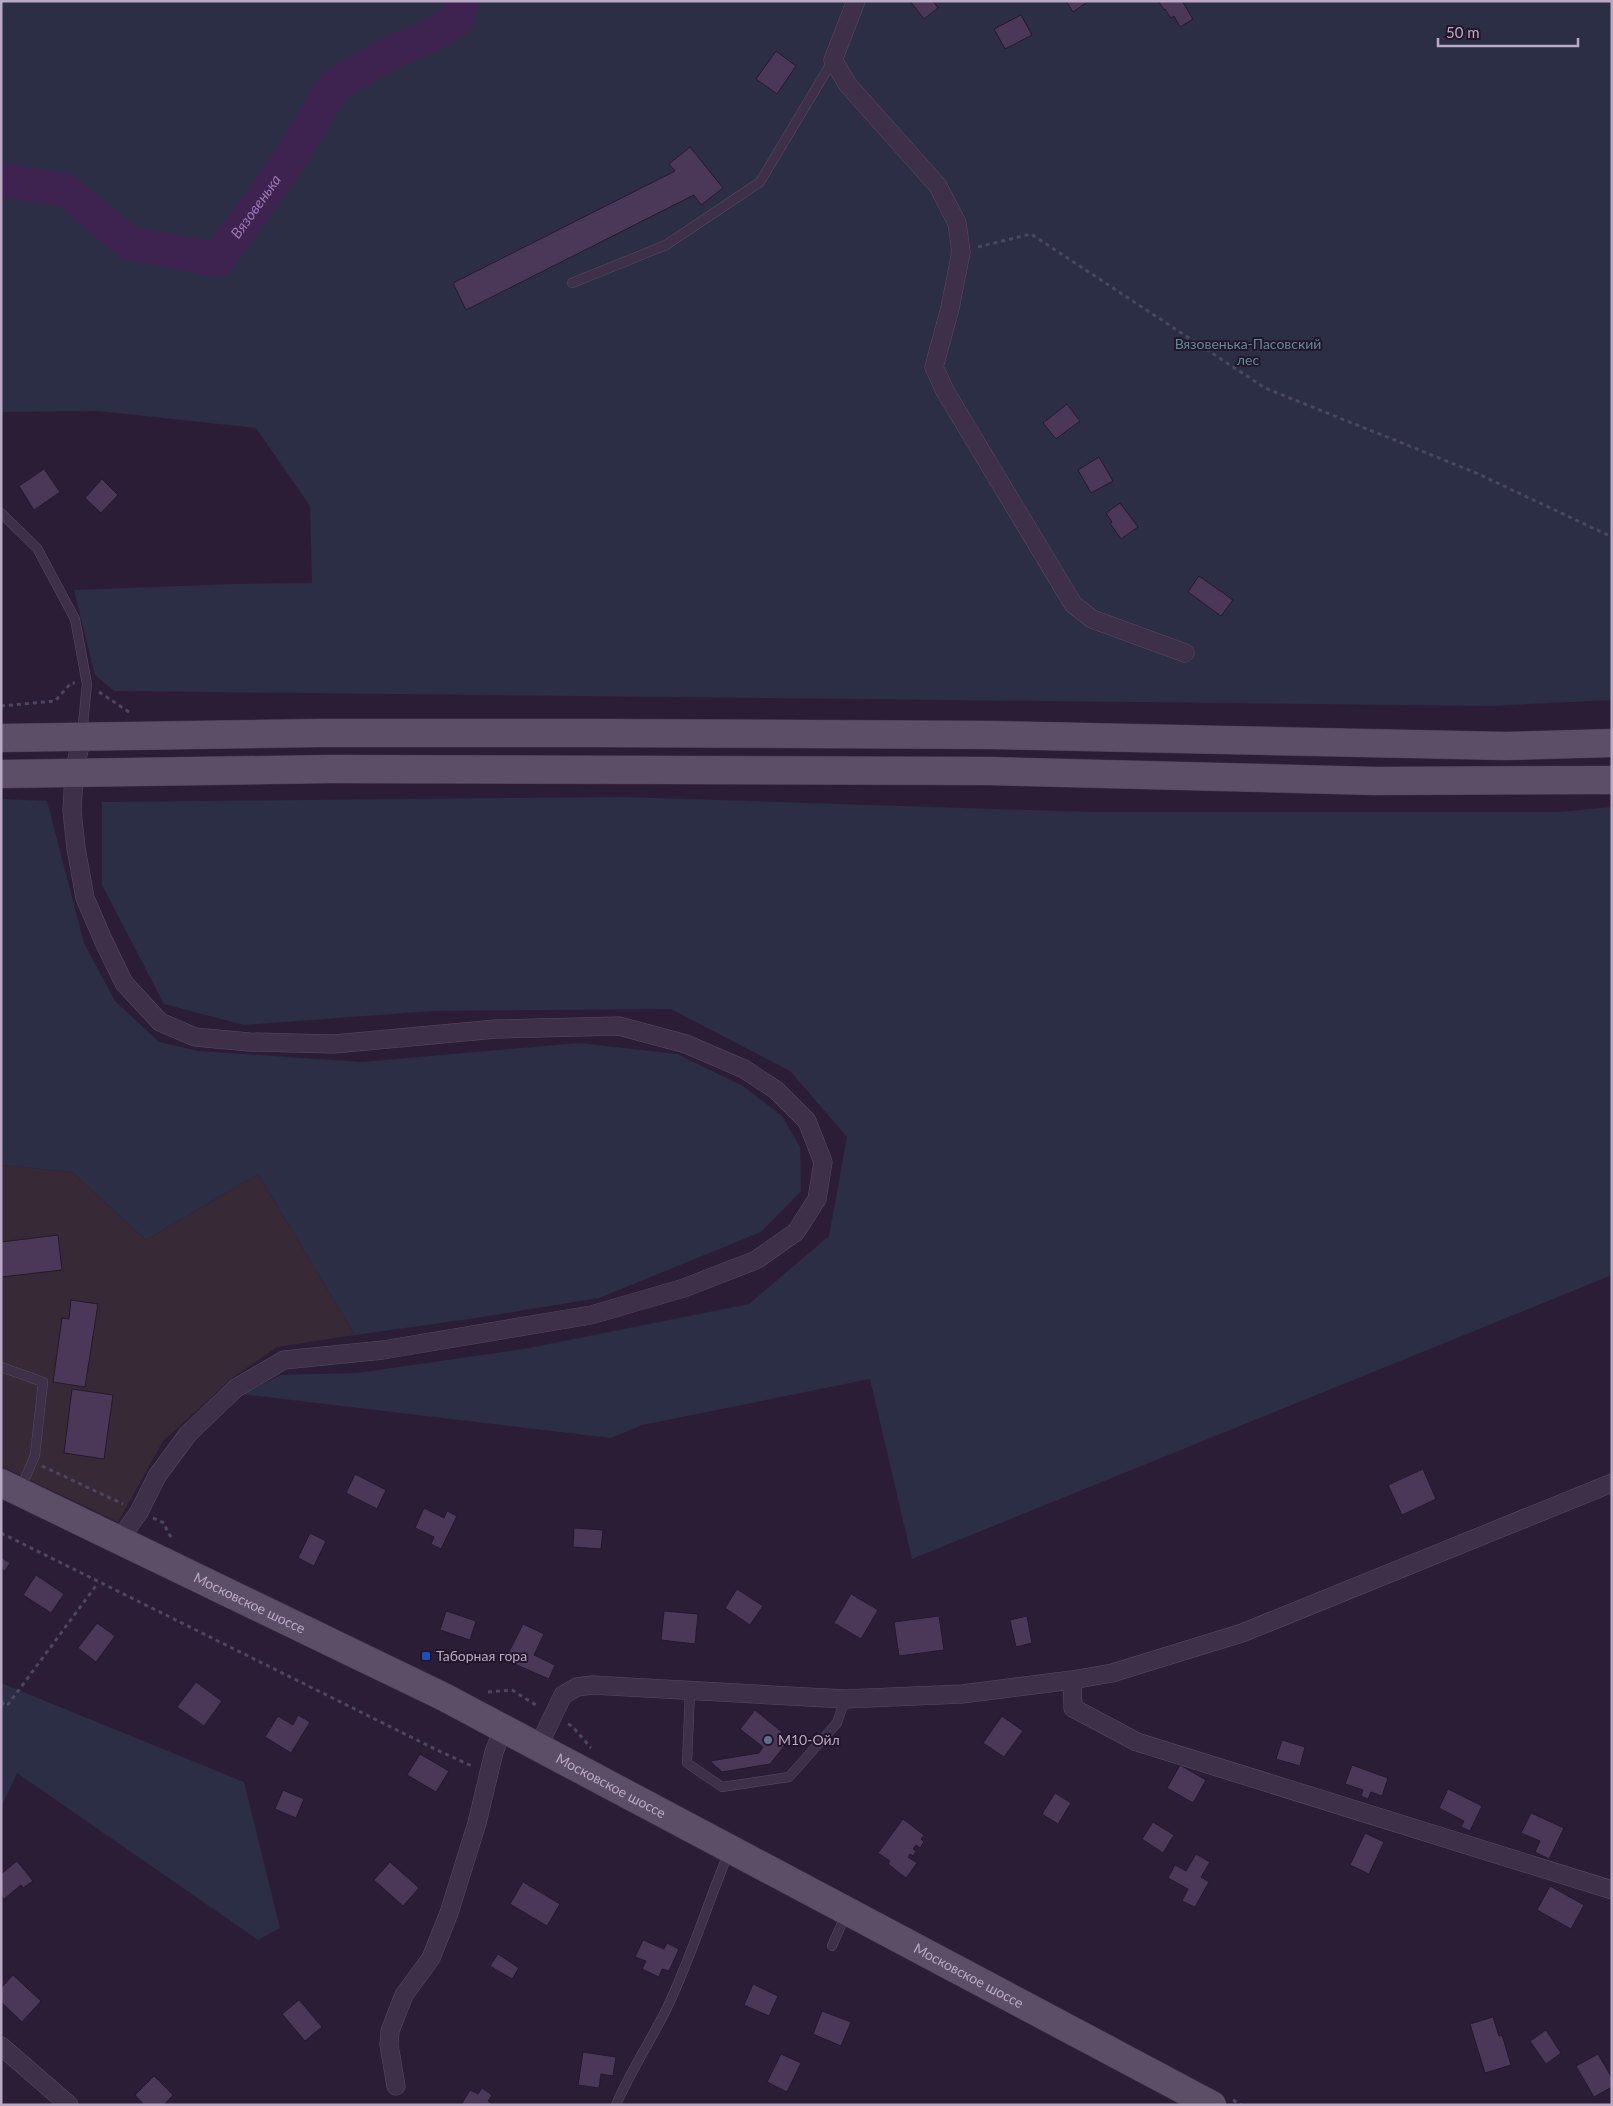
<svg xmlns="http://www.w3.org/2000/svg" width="1613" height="2106" font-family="Lato,sans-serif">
  <rect width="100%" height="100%" fill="#2c1d37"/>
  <path fill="#382936" d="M 1,1165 L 72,1172 L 146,1240 L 258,1174 L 355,1335 L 277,1347 L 231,1379 L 163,1441 L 118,1522 L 1,1466 Z"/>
  <path fill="#2b2e45" d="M 1,1 L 1612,1 L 1612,700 L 1491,706 L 114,691 L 95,675 L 74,590 L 235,584 L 312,583 L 310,506 L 256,428 L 99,411 L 1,412 Z
    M 623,797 L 1092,812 L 1559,812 L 1612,807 L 1612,1275 L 912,1559 L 870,1379 L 642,1425 L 611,1438 L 242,1394 L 281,1375 L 357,1373 L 524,1349 L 749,1304 L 829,1236 L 847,1137 L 790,1071 L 671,1009 L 432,1011 L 244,1025 L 164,1004 L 102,885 L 102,802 Z
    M 1,799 L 47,801 L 84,943 L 115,1001 L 159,1042 L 198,1051 L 362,1062 L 579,1043 L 677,1054 L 743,1086 L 782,1116 L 800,1147 L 801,1191 L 761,1232 L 599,1298 L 469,1319 L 355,1335 L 258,1174 L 146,1240 L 72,1172 L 1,1165 Z
    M 1,1683 L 244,1782 L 280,1928 L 258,1940 L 17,1773 L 1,1808 Z"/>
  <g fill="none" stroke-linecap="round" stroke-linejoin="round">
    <path stroke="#3e2351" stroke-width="34" id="s1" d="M 1,180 L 65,190 L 129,243 L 218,260 L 286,165 L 334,86 L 382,57 L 430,36 L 457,20 L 462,1"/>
  </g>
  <path fill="#4b3858" stroke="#25182e" d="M 910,1 L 933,1 L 938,8 L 924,19 Z
    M 1066,1 L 1089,1 L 1073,12 Z
    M 1161,1 L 1182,1 L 1193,19 L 1180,27 L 1174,16 L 1171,18 L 1165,9 L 1164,10 L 1159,2 Z
    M 1021,15 L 1032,35 L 1005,49 L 994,29 Z
    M 776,51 L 796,66 L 777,94 L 756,79 Z
    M 690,147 L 723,188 L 701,205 L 694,195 L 466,310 L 453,283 L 675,171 L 669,164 Z
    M 1067,404 L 1080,421 L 1056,439 L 1043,423 Z
    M 1099,457 L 1113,481 L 1091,493 L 1078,470 Z
    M 44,469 L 60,492 L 34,510 L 19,486 Z
    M 102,479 L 118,495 L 101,513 L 85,498 Z
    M 1120,503 L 1138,527 L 1121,539 L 1110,523 L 1112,522 L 1106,513 Z
    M 1199,576 L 1233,600 L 1221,616 L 1188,592 Z
    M 58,1235 L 62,1270 L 1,1277 L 1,1242 Z
    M 71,1300 L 98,1304 L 85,1387 L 53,1382 L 62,1318 L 69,1319 Z
    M 72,1389 L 113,1395 L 104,1459 L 64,1453 Z
    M 1423,1469 L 1436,1499 L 1402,1515 L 1388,1485 Z
    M 355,1474 L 386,1490 L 377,1509 L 346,1493 Z
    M 424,1508 L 444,1518 L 447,1511 L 457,1516 L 441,1549 L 431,1544 L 434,1537 L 415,1528 Z
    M 574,1528 L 603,1530 L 601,1549 L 573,1547 Z
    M 310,1533 L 326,1541 L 314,1566 L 298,1558 Z
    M 1,1557 L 10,1563 L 5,1571 L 1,1569 Z
    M 36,1575 L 64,1594 L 51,1613 L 23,1595 Z
    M 737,1589 L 763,1606 L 750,1625 L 725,1608 Z
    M 851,1594 L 878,1610 L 861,1639 L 834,1623 Z
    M 446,1611 L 476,1621 L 470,1640 L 440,1630 Z
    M 664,1611 L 698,1614 L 695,1644 L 661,1640 Z
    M 939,1616 L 944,1650 L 899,1656 L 894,1622 Z
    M 1027,1616 L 1032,1643 L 1016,1647 L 1010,1620 Z
    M 97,1623 L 115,1636 L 96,1662 L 78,1648 Z
    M 523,1624 L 544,1634 L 534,1655 L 555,1665 L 549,1679 L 505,1660 Z
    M 196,1682 L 222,1701 L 204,1726 L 177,1707 Z
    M 755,1710 L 782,1732 L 777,1737 L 786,1744 L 770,1764 L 722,1772 L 710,1761 L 759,1753 L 763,1747 L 740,1729 Z
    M 298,1715 L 310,1722 L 291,1753 L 265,1737 L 278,1716 L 293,1725 Z
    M 1002,1716 L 1023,1731 L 1004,1757 L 983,1743 Z
    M 1282,1740 L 1305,1747 L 1300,1766 L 1276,1759 Z
    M 420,1754 L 449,1771 L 436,1792 L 407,1775 Z
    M 1180,1765 L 1206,1780 L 1193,1803 L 1167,1788 Z
    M 1352,1765 L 1388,1778 L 1382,1796 L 1371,1792 L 1368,1799 L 1361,1796 L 1363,1790 L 1345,1784 Z
    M 1448,1789 L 1482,1806 L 1470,1831 L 1461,1827 L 1464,1821 L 1439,1808 Z
    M 283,1790 L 304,1799 L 296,1818 L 275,1809 Z
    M 1055,1793 L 1071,1803 L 1058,1824 L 1042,1814 Z
    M 1531,1813 L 1564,1828 L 1549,1859 L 1535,1852 L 1540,1841 L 1521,1833 Z
    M 903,1819 L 924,1835 L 921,1839 L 924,1842 L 920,1848 L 916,1845 L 913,1849 L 916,1851 L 913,1856 L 910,1854 L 908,1857 L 917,1863 L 906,1878 L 888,1864 L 890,1861 L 878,1853 Z
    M 1153,1822 L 1174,1835 L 1163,1853 L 1142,1839 Z
    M 1365,1833 L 1384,1842 L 1369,1874 L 1350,1865 Z
    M 1196,1854 L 1210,1862 L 1201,1877 L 1209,1882 L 1195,1907 L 1182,1901 L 1188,1889 L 1168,1878 L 1175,1865 L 1186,1871 Z
    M 17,1861 L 33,1881 L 23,1888 L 21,1885 L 4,1899 L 1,1896 L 1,1874 Z
    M 390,1862 L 419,1888 L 403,1906 L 374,1880 Z
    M 523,1882 L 560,1904 L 547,1926 L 510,1904 Z
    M 1550,1886 L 1584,1905 L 1571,1929 L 1537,1910 Z
    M 643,1940 L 664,1949 L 667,1943 L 679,1949 L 669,1971 L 662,1969 L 659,1977 L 642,1969 L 646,1961 L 635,1957 Z
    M 498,1954 L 519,1968 L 512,1979 L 490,1966 Z
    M 13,1975 L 41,2001 L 22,2022 L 1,2002 L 1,1988 Z
    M 753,1984 L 778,1996 L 769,2016 L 744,2005 Z
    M 299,2000 L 322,2027 L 305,2041 L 282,2014 Z
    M 822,2011 L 851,2022 L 841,2046 L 813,2034 Z
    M 1493,2017 L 1499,2036 L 1502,2035 L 1511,2065 L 1485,2073 L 1470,2024 Z
    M 1546,2030 L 1561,2053 L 1546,2064 L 1530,2041 Z
    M 583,2052 L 616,2057 L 613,2076 L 601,2074 L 599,2088 L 578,2085 Z
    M 781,2054 L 801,2063 L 787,2092 L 767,2082 Z
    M 1598,2054 L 1612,2078 L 1612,2087 L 1594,2097 L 1576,2066 Z
    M 154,2076 L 173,2095 L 164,2105 L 144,2105 L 135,2095 Z
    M 482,2088 L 492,2095 L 488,2101 L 494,2105 L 461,2105 L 470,2090 L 478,2094 Z"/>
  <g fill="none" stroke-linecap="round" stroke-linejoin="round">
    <g stroke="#594b63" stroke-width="10">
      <path id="service" d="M 572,283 L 666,245 L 760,182 L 833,60
        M 1,513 L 37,548 L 75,619 L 87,684 L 82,734
        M 1,1367 L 43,1382 L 35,1455 L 21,1488
        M 690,1691 L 687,1763 L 722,1787 L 789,1777 L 837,1723 L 845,1699
        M 832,1946 L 846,1914
        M 616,2105 C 630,2072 650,2042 666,2010 C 691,1959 707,1904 729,1852"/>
    </g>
    <g stroke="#594b63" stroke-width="19">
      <path id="minor" d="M 856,1 L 833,60 L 848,85 L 938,186 L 957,223 L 961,252 L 950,308 L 934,367 L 945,391 L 1073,604 L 1092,619 L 1185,653
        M 82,736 L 74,773 L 72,811 L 76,848 L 85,898 L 104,942 L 124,983 L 160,1022 L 195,1037 L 249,1042 L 334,1044 L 496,1029 L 619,1026 L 686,1044 L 744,1069 L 776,1090 L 807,1121 L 823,1162 L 817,1199 L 796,1232 L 756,1260 L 684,1288 L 591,1315 L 383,1350 L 284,1360 L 236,1388 L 188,1434 L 157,1476 L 139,1512 L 119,1540
        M 1072,1680 L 1073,1708 L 1137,1742 L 1612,1890
        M 538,1747 L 563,1695 L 577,1687 L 592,1685 L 845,1699 L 962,1694 L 1072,1680 L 1112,1673 L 1242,1633 L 1612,1483
        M 1,2046 L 69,2105
        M 396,2086 L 389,2045 L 390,2031 L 404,1995 L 431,1958 L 449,1913 L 477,1823 L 494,1752 L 503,1729"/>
    </g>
    <g stroke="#45374e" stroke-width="29">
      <g id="primary">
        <path d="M 1,738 L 319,733 L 594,733 L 992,735 L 1506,746 L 1612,743"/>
        <path d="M 1,774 L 330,769 L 989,771 L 1374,781 L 1612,780"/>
        <path id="s2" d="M 1,1483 L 444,1697 L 1212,2105"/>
      </g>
    </g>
    <path stroke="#4b4761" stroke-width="3" stroke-dasharray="4 4" stroke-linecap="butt" d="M 978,247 L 1031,234 L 1265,388 L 1474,472 L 1612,537
      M 99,692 L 129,712
      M 1,706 L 55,701 L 71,683 L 75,683
      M 42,1466 L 123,1504
      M 153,1518 L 164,1523 L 168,1533 L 174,1540
      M 1,1533 L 437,1750 L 474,1767
      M 488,1692 L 512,1690 L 539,1707
      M 1,1702 L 7,1706 L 98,1583
      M 568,1724 L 572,1726 L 591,1748
      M 1233,2100 L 1241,2105"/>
    <use href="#service" stroke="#3e3048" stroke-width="9"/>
    <use href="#minor" stroke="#3e3048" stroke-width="18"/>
    <use href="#primary" stroke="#5d4e68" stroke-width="28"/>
  </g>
  <rect fill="#1a4fb4" stroke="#23162c" stroke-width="2" x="421" y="1651" width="10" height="10" rx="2.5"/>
  <circle fill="#5c6f8a" stroke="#23162c" stroke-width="2" cx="768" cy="1740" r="5"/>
  <g text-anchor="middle" stroke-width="4" stroke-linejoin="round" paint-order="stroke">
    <g font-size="14" fill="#608a97" stroke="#23162c">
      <text x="1248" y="349">Вязовенька-Пасовский<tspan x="1248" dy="16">лес</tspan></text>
    </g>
    <g font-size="14" fill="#bbaac5" stroke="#23162c">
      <text dy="5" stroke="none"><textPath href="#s2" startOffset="276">Московское шоссе</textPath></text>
      <text dy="5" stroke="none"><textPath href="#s2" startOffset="681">Московское шоссе</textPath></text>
      <text dy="5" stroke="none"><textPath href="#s2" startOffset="1086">Московское шоссе</textPath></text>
    </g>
    <g font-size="14" fill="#bbaac5" stroke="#23162c" text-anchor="start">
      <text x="436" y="1661">Таборная гора</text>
      <text x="778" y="1745">М10-Ойл</text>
    </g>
    <g font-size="15" font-style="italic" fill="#9c76b6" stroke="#23162c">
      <text dy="5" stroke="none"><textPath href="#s1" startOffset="304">Вязовенька</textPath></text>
    </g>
  </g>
  <rect width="1613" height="2106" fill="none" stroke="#bbaac5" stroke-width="5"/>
  <path d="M1438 38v8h140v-8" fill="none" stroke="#bbaac5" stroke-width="2.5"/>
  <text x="1446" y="38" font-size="15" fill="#bbaac5" stroke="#23162c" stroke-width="4" paint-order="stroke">50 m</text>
</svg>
